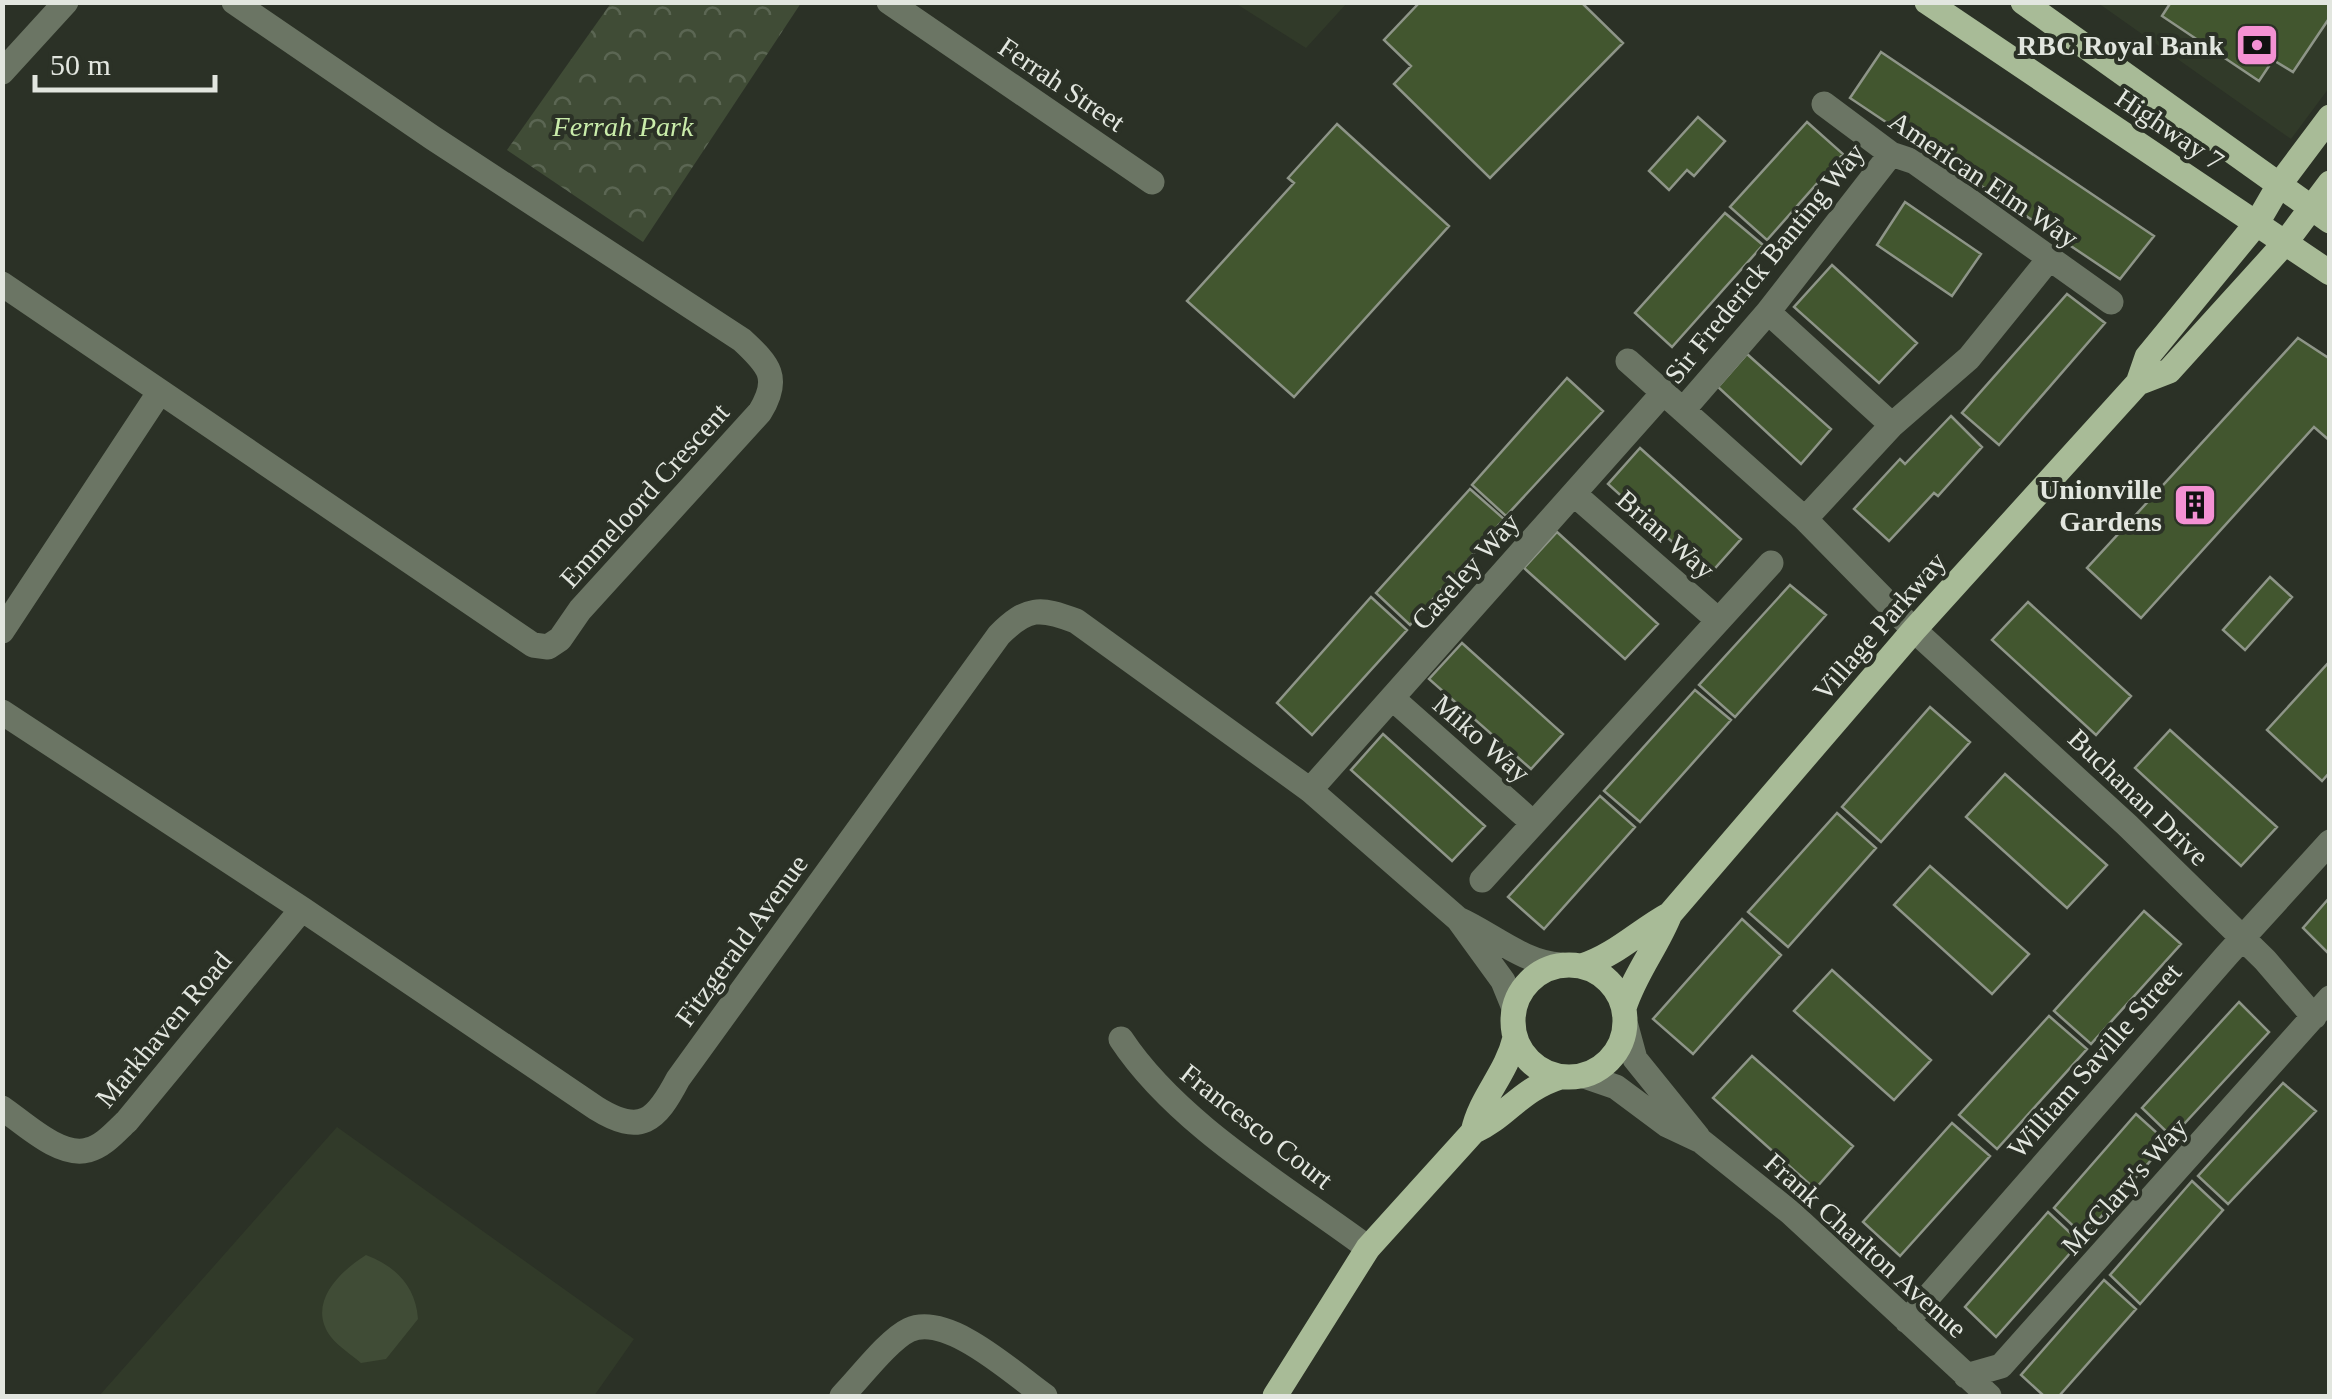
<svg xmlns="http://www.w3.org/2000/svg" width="2332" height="1399" font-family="'Times New Roman',serif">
  <defs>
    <pattern id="forest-crowns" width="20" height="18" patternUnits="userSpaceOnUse" patternTransform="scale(2.5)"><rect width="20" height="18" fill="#404c36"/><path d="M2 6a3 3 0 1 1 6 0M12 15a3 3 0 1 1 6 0" fill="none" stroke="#5b6653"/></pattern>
  </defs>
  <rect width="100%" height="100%" fill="#2b3126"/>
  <path fill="#313a29" d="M 1235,3 L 1347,2 L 1347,3 L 1306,48 Z
    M 2098,3 L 2329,3 L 2329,88 L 2291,139 Z
    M 337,1127 L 634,1339 L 594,1396 L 99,1396 Z"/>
  <path fill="url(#forest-crowns)" d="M 611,3 L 801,3 L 643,242 L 507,150 Z"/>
  <path fill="#404c36" d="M 366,1255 C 396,1266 416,1287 418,1319 L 386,1359 L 361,1363 C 352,1355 339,1347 331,1337 C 306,1304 339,1272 366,1255 Z"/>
  <path fill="#42562f" stroke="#8e9588" stroke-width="2.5" d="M 1420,2 L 1581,2 L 1623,43 L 1490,178 L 1394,84 L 1411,66 L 1384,40 Z
    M 2171,2 L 2330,2 L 2330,17 L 2293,72 L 2273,60 L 2259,81 L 2162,16 Z
    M 1881,52 L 2154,236 L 2120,279 L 1850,98 Z
    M 1698,117 L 1725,141 L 1694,176 L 1687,170 L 1669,190 L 1649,171 Z
    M 1807,122 L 1843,154 L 1767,240 L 1730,207 Z
    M 1337,124 L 1449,226 L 1294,397 L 1187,301 L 1294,183 L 1288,178 Z
    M 1905,202 L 1981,254 L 1952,296 L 1877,245 Z
    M 1725,213 L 1763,245 L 1672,347 L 1635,313 Z
    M 1832,265 L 1917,343 L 1879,383 L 1794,307 Z
    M 2067,294 L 2105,323 L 1999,445 L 1962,413 Z
    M 2298,338 L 2330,359 L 2330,441 L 2314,427 L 2141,618 L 2087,568 Z
    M 1747,354 L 1831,429 L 1801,464 L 1718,387 Z
    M 1567,378 L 1603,411 L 1506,516 L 1472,485 Z
    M 1951,416 L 1982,447 L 1938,496 L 1934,493 L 1889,541 L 1854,509 L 1900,459 L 1905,464 Z
    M 1640,448 L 1741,539 L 1709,575 L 1608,484 Z
    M 1470,489 L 1504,519 L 1410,625 L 1376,593 Z
    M 1557,532 L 1658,624 L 1625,659 L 1524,568 Z
    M 2270,577 L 2292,597 L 2245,650 L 2223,630 Z
    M 1790,585 L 1826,615 L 1735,717 L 1699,685 Z
    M 1371,597 L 1407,630 L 1312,735 L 1277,703 Z
    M 2028,602 L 2131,696 L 2096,735 L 1992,640 Z
    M 1462,643 L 1563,734 L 1531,769 L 1429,679 Z
    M 2330,661 L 2330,772 L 2322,781 L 2267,730 Z
    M 1695,690 L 1731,720 L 1640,822 L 1604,791 Z
    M 1930,707 L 1970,742 L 1881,842 L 1842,807 Z
    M 2170,730 L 2277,827 L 2241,866 L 2135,768 Z
    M 1383,734 L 1485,826 L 1452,861 L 1351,770 Z
    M 2005,774 L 2107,865 L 2067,908 L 1966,817 Z
    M 1600,796 L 1635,827 L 1544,929 L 1508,897 Z
    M 1837,813 L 1876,848 L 1788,947 L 1748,912 Z
    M 1930,866 L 2029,954 L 1992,994 L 1894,905 Z
    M 2330,897 L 2330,955 L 2303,928 Z
    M 2144,911 L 2181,944 L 2091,1044 L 2054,1011 Z
    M 1742,919 L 1781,955 L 1693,1054 L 1653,1019 Z
    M 1832,970 L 1931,1060 L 1894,1100 L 1794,1011 Z
    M 2239,1002 L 2269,1032 L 2172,1137 L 2142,1108 Z
    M 2049,1016 L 2087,1049 L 1997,1149 L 1959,1115 Z
    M 1752,1056 L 1853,1146 L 1815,1189 L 1713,1098 Z
    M 2283,1083 L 2316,1111 L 2228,1204 L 2198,1176 Z
    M 2136,1114 L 2167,1142 L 2084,1236 L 2054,1208 Z
    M 1952,1123 L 1990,1156 L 1900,1256 L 1863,1222 Z
    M 2192,1181 L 2223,1210 L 2140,1304 L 2110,1275 Z
    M 2048,1212 L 2080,1242 L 1996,1337 L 1965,1307 Z
    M 2104,1280 L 2136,1309 L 2059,1396 L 2044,1396 L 2021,1375 Z"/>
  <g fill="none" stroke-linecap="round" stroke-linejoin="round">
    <path stroke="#6b7564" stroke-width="25" d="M 889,2 L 1152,182
      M 2,72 L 66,2
      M 1824,104 L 1891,154 L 1915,162 L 2111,302
      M 2,284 L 533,645 L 548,647 L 560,639 L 580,610 L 760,412 C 781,378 769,365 742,340 L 433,138 L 234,2
      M 1768,312 L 1892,425
      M 1628,361 L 1805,519 L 1914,630 L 2127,825 L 2265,960 L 2314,1017
      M 1683,410 L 1768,312 L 1891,154
      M 1574,494 L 1718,620
      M 1805,519 L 1892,425 L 1969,358 L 2049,259
      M 2,631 L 159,393
      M 1392,698 L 1533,823
      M 2,712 L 302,909 L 596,1108 C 641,1136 656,1121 678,1079 L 999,635 C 1027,607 1040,607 1076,621 L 1310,790 L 1458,919 L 1503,981 L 1514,1008
      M 1310,790 L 1664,392
      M 1482,880 L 1771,563
      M 1458,919 C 1492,934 1523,963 1561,965
      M 1626,1026 L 1635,1059 L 1698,1137
      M 1121,1039 C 1177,1124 1286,1187 1368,1248
      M 1584,1076 L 1616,1087 L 1667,1125 L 1701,1141 L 1791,1213 L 1989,1396
      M 2,1108 C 24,1123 60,1158 88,1150 C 104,1146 116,1131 127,1121 L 302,909
      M 1907,1321 L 2227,955 L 2330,842
      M 1966,1376 L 2001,1366 L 2330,998
      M 842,1396 C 859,1379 888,1340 909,1330 C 948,1312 1015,1375 1045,1396"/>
    <path stroke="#a8bb97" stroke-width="25" d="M 1927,2 L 2330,273
      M 2023,2 L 2330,221
      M 2138,383 L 2169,371 L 2285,243 L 2330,183
      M1513 1021a56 56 0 1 1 112 0a56 56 0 1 1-112 0Z
      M 1582,966 C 1616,955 1640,930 1670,914
      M 1624,1008 C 1635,973 1657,947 1670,914 L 1914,630 L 2138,383 L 2147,357 L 2257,223 L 2279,185 L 2330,117
      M 1473,1132 C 1481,1096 1506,1075 1515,1038
      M 1275,1396 L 1368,1248 L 1473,1132 C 1508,1116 1519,1090 1560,1077"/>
  </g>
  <defs>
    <g id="bank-square" transform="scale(2.25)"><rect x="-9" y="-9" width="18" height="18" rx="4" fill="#f491d3" stroke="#2b3126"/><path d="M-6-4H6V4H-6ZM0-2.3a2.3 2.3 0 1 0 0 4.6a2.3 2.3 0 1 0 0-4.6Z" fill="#111"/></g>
    <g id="building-square" transform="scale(2.25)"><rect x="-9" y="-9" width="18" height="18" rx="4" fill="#f491d3" stroke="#2b3126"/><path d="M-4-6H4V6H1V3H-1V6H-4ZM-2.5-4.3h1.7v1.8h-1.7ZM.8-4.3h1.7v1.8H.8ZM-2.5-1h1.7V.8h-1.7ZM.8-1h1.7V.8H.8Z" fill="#111"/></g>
  </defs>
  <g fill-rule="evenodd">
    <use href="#bank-square" x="2257" y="45"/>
    <use href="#building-square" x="2195" y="505"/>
  </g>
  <g text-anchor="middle" stroke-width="8" stroke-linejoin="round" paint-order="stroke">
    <g font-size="28" font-weight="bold" fill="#e2e6df" stroke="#2b3126" text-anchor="end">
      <text x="2224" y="55">RBC Royal Bank</text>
      <text x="2162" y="499">Unionville<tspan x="2162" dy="32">Gardens</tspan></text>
    </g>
    <g font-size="28" fill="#e2e6df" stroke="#2b3126">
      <text transform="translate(1062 84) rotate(34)" y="10">Ferrah Street</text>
      <text transform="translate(2170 129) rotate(34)" y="10">Highway 7</text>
      <text transform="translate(1984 179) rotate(34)" y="10">American Elm Way</text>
      <text transform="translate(1764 263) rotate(-51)" y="10">Sir Frederick Banting Way</text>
      <text transform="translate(644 495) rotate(-48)" y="10">Emmeloord Crescent</text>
      <text transform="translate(1666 534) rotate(41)" y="10">Brian Way</text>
      <text transform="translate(1465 571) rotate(-48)" y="10">Caseley Way</text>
      <text transform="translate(1879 626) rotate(-49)" y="10">Village Parkway</text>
      <text transform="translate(1482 738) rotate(41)" y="10">Miko Way</text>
      <text transform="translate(2139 797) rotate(44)" y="10">Buchanan Drive</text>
      <text transform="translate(741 940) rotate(-54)" y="10">Fitzgerald Avenue</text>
      <text transform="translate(163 1029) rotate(-50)" y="10">Markhaven Road</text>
      <text transform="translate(2094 1060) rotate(-49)" y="10">William Saville Street</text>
      <text transform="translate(1257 1126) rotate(38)" y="10">Francesco Court</text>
      <text transform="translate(2124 1186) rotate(-48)" y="10">McClary's Way</text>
      <text transform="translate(1866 1245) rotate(42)" y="10">Frank Charlton Avenue</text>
    </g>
    <g font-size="28" font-style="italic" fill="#c9ecaa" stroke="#2b3126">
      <text x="623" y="136">Ferrah Park</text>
    </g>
  </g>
  <rect width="2332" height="1399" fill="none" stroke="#e2e6df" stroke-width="10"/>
  <path d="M35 75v15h180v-15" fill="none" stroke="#e2e6df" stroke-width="5"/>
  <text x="50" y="75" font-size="30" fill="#e2e6df" stroke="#2b3126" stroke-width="8" paint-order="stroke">50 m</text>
</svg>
